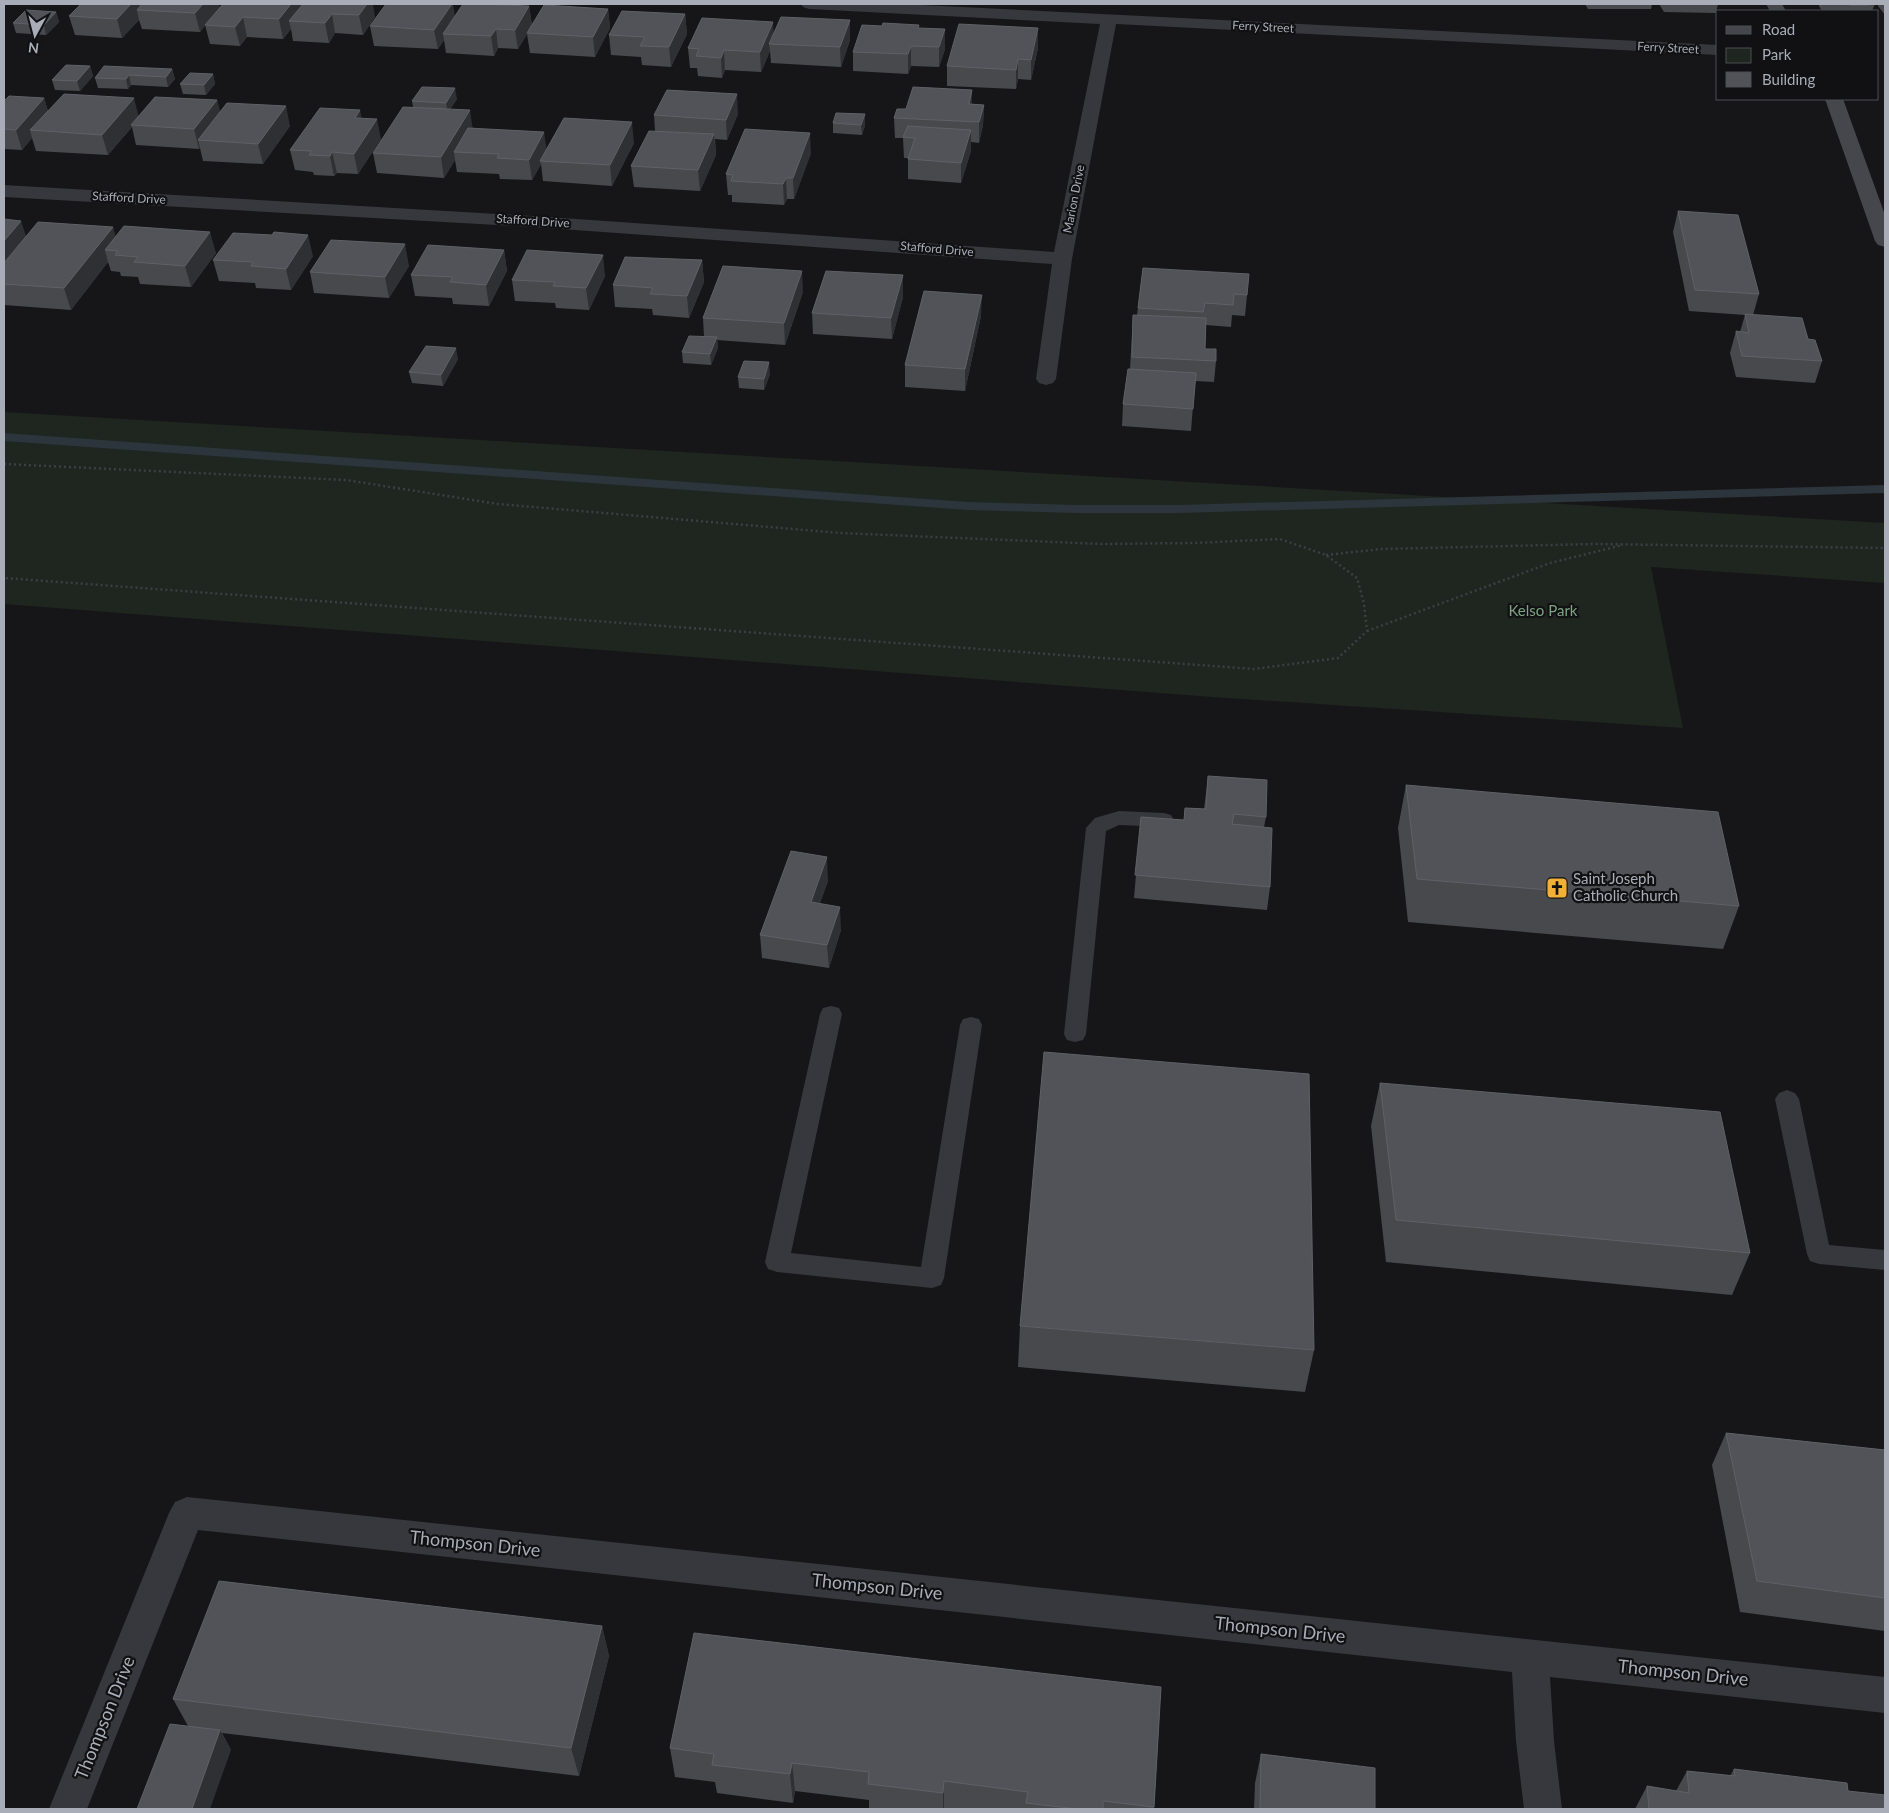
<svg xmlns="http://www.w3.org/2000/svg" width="1889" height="1813" font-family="Lato,sans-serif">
  <rect width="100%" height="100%" fill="#161618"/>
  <path fill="#1e261f" d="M 4,412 L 1885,523 L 1885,583 L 1651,567 L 1683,728 L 1212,697 L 4,604 Z"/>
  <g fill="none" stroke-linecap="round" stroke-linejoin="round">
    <path fill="#2c353c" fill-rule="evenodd" d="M 4,433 L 968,502 L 1076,505 L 1179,505 L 1885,485 L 1885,493 L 1179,513 L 1076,513 L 968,510 L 4,441 Z"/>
    <path stroke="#3d3f44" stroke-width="2.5" stroke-dasharray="2 3" stroke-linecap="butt" d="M 4,464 L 346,480 L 498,504 L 840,533 L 1102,544 L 1194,543 L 1280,539 L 1326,555 L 1357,578 L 1364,604 L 1367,631 L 1338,658 L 1254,669 L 4,578
      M 1326,555 L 1381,549 L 1594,544 L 1885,548
      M 1367,631 L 1550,563 L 1623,545"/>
    <path fill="#37383d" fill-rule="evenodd" d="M 1119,811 L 1164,813 L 1171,815 L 1174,820 L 1171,825 L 1164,827 L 1119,825 L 1106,831 L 1086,1034 L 1083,1040 L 1075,1042 L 1067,1040 L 1064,1034 L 1086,828 L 1095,818 Z
      M 831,1006 L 839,1008 L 842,1014 L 791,1253 L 921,1267 L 960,1025 L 963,1019 L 971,1017 L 979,1019 L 982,1025 L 944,1278 L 941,1285 L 932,1288 L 777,1272 L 768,1269 L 765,1262 L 820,1014 L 823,1008 Z
      M 1787,1090 L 1795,1093 L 1799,1099 L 1829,1245 L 1885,1250 L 1885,1270 L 1819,1264 L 1810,1261 L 1807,1254 L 1775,1099 L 1779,1093 Z"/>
    <path fill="#37383d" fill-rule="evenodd" d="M 801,4 L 901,4 L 1718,45 L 1718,55 L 1116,24 L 1072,259 L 1056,379 L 1053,383 L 1046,385 L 1039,383 L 1036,379 L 1052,264 L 533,227 L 4,197 L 4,185 L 533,216 L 1054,252 L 1100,24 L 809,9 L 803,7 Z
      M 187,1497 L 1885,1677 L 1885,1713 L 1550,1677 L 1554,1741 L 1562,1809 L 1524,1809 L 1516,1741 L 1512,1672 L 198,1530 L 87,1809 L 49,1809 L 169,1513 L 175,1502 Z"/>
    <path fill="#45474d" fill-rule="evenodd" d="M 1766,4 L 1782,4 L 1786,11 L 1770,11 Z
      M 1825,99 L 1843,99 L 1885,215 L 1885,247 L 1878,245 L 1875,241 Z"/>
  </g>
  <path fill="#47494d" d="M 81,4 L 220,8 L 223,4 L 302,4 L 302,5 L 375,17 L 363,35 L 335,33 L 329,43 L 293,41 L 291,29 L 283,39 L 247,37 L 240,46 L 210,44 L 205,25 L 200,32 L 142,29 L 139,20 L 122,38 L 75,35 L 69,16 Z
    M 1585,4 L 1652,4 L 1651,9 L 1588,9 Z
    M 1659,4 L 1718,4 L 1716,13 L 1664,12 Z
    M 1819,4 L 1875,4 L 1872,11 L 1822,11 L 1819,6 Z
    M 1878,4 L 1885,4 L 1885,15 L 1878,6 Z
    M 529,6 L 532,25 L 608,9 L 610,28 L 595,57 L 530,53 L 527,34 L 518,49 L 498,48 L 494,56 L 446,53 L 444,40 L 438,49 L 374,46 L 370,26 L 455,16 Z
    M 56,12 L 59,22 L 46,35 L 16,33 L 13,23 Z
    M 685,14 L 687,34 L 671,67 L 642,65 L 641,57 L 611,55 L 609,35 Z
    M 850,20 L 850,40 L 841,67 L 771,63 L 770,51 L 761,72 L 725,70 L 722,78 L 698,76 L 697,68 L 690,68 L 688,48 L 773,34 Z
    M 919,28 L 945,49 L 939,67 L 911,66 L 908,74 L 853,71 L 853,52 Z
    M 1038,48 L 1031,80 L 1018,79 L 1016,89 L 947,86 L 947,66 Z
    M 90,66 L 93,76 L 80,91 L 55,90 L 52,80 Z
    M 172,69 L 175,79 L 168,87 L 131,85 L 128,89 L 98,88 L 95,78 Z
    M 213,74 L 215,84 L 206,95 L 183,94 L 180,84 Z
    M 972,90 L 972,104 L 984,105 L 983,125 L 979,143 L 971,142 L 971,151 L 961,183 L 908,179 L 908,158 L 904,158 L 903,138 L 895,138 L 894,118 L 906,109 Z
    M 44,98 L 48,111 L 139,116 L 217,100 L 220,112 L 290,126 L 263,164 L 203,161 L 200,148 L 199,149 L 136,145 L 132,127 L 108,155 L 36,151 L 32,138 L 22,150 L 4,149 L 4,101 Z
    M 457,99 L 450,109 L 473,128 L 547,150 L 634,143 L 612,186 L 543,181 L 541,164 L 532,180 L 500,179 L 499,174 L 457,172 L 455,160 L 444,178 L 377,173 L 373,153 L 413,107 L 412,101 Z
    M 738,114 L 727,140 L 715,139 L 716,155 L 700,191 L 634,187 L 631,166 L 655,131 L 654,115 Z
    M 362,118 L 381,139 L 358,174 L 337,173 L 334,176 L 314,175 L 313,172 L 295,170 L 290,150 Z
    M 833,123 L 865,125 L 862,135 L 833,133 Z
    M 811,153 L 794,199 L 787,199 L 784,205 L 732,202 L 732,195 L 728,195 L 726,174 Z
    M 1678,211 L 1759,294 L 1753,315 L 1808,339 L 1822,361 L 1815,383 L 1736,377 L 1730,353 L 1736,331 L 1740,332 L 1745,315 L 1689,311 L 1673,232 Z
    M 4,219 L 26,237 L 113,227 L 115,237 L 216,253 L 191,287 L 140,284 L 138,277 L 121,276 L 120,272 L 111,271 L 108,262 L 71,310 L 4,305 Z
    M 504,250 L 507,271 L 489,306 L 453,304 L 452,298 L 415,296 L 411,275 Z
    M 313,256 L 291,290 L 256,288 L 255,283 L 219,281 L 213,260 Z
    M 702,260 L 704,282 L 689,318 L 653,315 L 652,309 L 615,307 L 613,285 Z
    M 409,266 L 389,298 L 314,293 L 310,272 Z
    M 1143,268 L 1247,295 L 1245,316 L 1232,315 L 1231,327 L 1206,325 L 1205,349 L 1216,361 L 1214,382 L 1195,381 L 1191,431 L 1122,426 L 1123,404 L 1130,369 L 1133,315 L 1137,315 Z
    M 903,275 L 903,297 L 892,339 L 813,334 L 812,313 Z
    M 605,276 L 589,310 L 556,308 L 555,303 L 515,301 L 512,280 Z
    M 803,292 L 785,345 L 717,340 L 718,348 L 711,365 L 683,363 L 682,352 L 704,337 L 703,318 Z
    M 981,316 L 965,391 L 905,387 L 905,365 Z
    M 458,359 L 443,386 L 412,383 L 409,372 Z
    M 770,374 L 764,390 L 739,388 L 738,377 Z
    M 1208,776 L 1266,817 L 1264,827 L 1270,887 L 1267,910 L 1134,898 L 1141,817 L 1184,820 L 1185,808 L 1204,809 Z
    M 1406,785 L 1739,906 L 1723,949 L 1408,922 L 1398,828 Z
    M 828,881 L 820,903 L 841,930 L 829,968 L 762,958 L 760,935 Z
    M 1380,1083 L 1750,1253 L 1732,1295 L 1386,1262 L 1371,1126 Z
    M 1020,1326 L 1314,1350 L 1305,1392 L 1018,1367 Z
    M 1726,1433 L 1885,1450 L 1885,1631 L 1740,1612 L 1712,1465 Z
    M 602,1626 L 609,1656 L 579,1776 L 222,1733 L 231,1750 L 188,1726 L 173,1699 Z
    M 1161,1687 L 1154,1809 L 869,1809 L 869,1800 L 795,1791 L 793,1803 L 717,1793 L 715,1782 L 675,1777 L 670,1748 Z
    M 1261,1754 L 1375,1809 L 1254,1809 L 1255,1783 Z
    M 1734,1769 L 1848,1791 L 1885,1809 L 1635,1809 L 1647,1786 L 1676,1791 L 1687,1771 L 1730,1776 Z"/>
  <path fill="#2f3033" d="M 131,4 L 153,4 L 137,10 L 139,20 L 122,38 L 117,19 Z
    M 203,4 L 219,4 L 220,8 L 200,32 L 195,13 Z
    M 291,4 L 302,4 L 304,12 L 289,21 L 291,29 L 283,39 L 279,19 Z
    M 367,4 L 373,4 L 375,17 L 363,35 L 359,15 Z
    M 452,4 L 453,4 L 456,22 L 443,34 L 444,40 L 438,49 L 434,30 Z
    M 529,6 L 532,26 L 518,49 L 515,30 Z
    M 608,9 L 610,28 L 595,57 L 593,37 Z
    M 56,12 L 59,22 L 46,35 L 44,25 Z
    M 332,14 L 335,33 L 329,43 L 325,23 Z
    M 685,14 L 687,34 L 671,67 L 669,47 Z
    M 243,17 L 247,37 L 240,46 L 235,27 Z
    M 850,20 L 850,40 L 841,67 L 840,47 Z
    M 773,22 L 774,41 L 769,44 L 770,51 L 761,72 L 760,52 Z
    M 1038,28 L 1038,48 L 1031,80 L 1031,60 Z
    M 496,29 L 498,48 L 494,56 L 491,36 Z
    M 945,29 L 945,49 L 939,67 L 939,47 Z
    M 911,46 L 911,66 L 908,74 L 908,54 Z
    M 724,50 L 725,70 L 722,78 L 721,58 Z
    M 1018,59 L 1018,79 L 1016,89 L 1016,70 Z
    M 90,66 L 93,76 L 80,91 L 77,81 Z
    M 172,69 L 175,79 L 168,87 L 166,77 Z
    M 213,74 L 215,84 L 206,95 L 204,85 Z
    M 129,75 L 131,85 L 128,89 L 126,79 Z
    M 455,88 L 457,99 L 448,113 L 446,103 Z
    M 972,90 L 972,110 L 969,104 Z
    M 737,94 L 738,114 L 727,140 L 726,120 Z
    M 44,98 L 50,118 L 30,130 L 32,138 L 22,150 L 16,130 Z
    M 134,98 L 139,118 L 131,125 L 132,127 L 108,155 L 102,135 Z
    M 217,100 L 222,121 L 198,140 L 200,148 L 199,149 L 194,129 Z
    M 984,105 L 983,125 L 979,143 L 979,122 Z
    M 286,106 L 290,126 L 263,164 L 258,144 Z
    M 360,110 L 364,130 L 355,118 Z
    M 470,110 L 473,131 L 454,152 L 455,160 L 444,178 L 441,157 Z
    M 865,114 L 865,125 L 862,135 L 861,125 Z
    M 377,119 L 381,139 L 358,174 L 354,154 Z
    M 632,122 L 634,143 L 612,186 L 610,165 Z
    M 971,130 L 971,151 L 961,183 L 961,163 Z
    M 544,132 L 547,152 L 540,161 L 541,164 L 532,180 L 529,160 Z
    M 810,133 L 811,153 L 794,199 L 793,178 Z
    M 714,134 L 716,155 L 700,191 L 698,170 Z
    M 332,152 L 337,173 L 334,176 L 330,156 Z
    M 786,178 L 787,199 L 784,205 L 783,184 Z
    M 21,221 L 28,242 L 4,270 L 4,241 Z
    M 113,227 L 119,248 L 105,250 L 108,262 L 71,310 L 64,288 Z
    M 210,232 L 216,253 L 191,287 L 185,266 Z
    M 308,235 L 313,256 L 291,290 L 286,269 Z
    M 405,244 L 409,266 L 389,298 L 385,277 Z
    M 504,250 L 507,271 L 489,306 L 486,285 Z
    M 603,255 L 605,276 L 589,310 L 586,288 Z
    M 702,260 L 704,282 L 689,318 L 687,296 Z
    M 802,271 L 803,292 L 785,345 L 784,323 Z
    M 903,275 L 903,297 L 892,339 L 891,318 Z
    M 982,295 L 981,316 L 965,391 L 965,369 Z
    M 717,337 L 718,348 L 711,365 L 710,354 Z
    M 456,348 L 458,359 L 443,386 L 441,375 Z
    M 769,362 L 770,374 L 764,390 L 764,379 Z
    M 827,857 L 828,881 L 812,925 L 811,902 Z
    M 840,907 L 841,930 L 829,968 L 827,945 Z
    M 602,1626 L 609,1656 L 579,1776 L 571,1748 Z
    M 220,1730 L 231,1750 L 210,1809 L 192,1809 Z
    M 792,1763 L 795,1791 L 793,1803 L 790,1774 Z
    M 944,1781 L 944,1809 L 943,1809 L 943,1793 Z"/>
  <path fill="#525359" stroke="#5f6168" d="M 81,4 L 131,4 L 117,19 L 69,16 Z
    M 142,4 L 203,4 L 195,13 L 137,10 Z
    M 223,4 L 291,4 L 279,19 L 243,17 L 235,27 L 205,25 Z
    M 303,4 L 367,4 L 359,15 L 332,14 L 325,23 L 289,21 Z
    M 386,4 L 452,4 L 434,30 L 370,26 Z
    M 463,4 L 480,4 L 529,6 L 515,30 L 496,29 L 491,36 L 443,34 Z
    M 1849,4 L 1868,4 L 1868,5 L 1850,5 Z
    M 544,5 L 608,9 L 593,37 L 527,33 Z
    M 26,10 L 56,12 L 44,25 L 13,23 Z
    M 622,11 L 685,14 L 669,47 L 640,46 L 645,37 L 609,35 Z
    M 781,17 L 850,20 L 840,47 L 769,44 Z
    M 702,18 L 773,22 L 760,52 L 724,50 L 721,58 L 696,56 L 699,49 L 688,48 Z
    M 883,23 L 919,25 L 918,28 L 945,29 L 939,47 L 911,46 L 908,54 L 853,52 L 862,25 L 882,26 Z
    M 959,24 L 1038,28 L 1031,60 L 1018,59 L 1016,70 L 947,66 Z
    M 66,65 L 90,66 L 77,81 L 52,80 Z
    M 104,66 L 172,69 L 166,77 L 129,75 L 126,79 L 95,78 Z
    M 190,73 L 213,74 L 204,85 L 180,84 Z
    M 422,87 L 455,88 L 446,103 L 412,101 Z
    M 913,87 L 972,90 L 969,104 L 984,105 L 979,122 L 894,118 L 897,109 L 906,109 Z
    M 667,90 L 737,94 L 726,120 L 654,115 Z
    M 64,94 L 134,98 L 102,135 L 30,130 Z
    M 9,96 L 44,98 L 16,130 L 4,129 L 4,101 Z
    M 155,97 L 217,100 L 194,129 L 131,125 Z
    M 227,103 L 286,106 L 258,144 L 198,140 Z
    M 403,107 L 470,110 L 441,157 L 373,153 Z
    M 320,108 L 360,110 L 355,118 L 377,119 L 354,154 L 332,152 L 330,156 L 309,155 L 312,151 L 290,150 Z
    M 836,113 L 865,114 L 861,125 L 833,123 Z
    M 564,118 L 632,122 L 610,165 L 540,161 Z
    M 908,126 L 971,130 L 961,163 L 908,159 L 915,138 L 903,137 Z
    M 468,128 L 544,132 L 529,160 L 497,158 L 499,154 L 454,152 Z
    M 745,129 L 810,133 L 793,178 L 786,178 L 783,184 L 731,181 L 733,175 L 726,174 Z
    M 649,131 L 714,134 L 698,170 L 631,166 Z
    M 1678,211 L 1738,215 L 1759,294 L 1695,290 Z
    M 4,219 L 21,221 L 4,241 Z
    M 38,222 L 113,227 L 64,288 L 4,284 L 4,263 Z
    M 124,226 L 210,232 L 185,266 L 134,262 L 138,257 L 115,255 L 118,251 L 105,250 Z
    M 274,232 L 308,235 L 286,269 L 251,266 L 253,262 L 213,260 L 233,233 L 272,235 Z
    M 331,240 L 405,244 L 385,277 L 310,272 Z
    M 428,245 L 504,250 L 486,285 L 450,282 L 453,277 L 411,275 Z
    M 527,250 L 603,255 L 586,288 L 553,286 L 555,282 L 512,280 Z
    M 625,257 L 702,260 L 687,296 L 650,294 L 653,288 L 613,285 Z
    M 723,266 L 802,271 L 784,323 L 703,318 Z
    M 1143,268 L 1249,274 L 1247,295 L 1234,294 L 1233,305 L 1205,303 L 1203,312 L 1138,308 Z
    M 826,271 L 903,275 L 891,318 L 812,313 Z
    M 924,291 L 982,295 L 965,369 L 905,365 Z
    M 1745,314 L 1802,318 L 1808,339 L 1815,340 L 1822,361 L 1742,356 L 1736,331 L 1749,333 Z
    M 1133,315 L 1206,318 L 1205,349 L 1216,349 L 1216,361 L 1132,357 Z
    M 689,336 L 717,337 L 710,354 L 682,352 Z
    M 426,346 L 456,348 L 441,375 L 409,372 Z
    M 744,361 L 769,362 L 764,379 L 738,377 Z
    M 1128,369 L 1196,373 L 1193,409 L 1123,404 Z
    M 1208,776 L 1267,780 L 1266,817 L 1234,814 L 1232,824 L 1272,828 L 1270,887 L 1135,875 L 1141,817 L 1184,820 L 1185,808 L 1206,809 Z
    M 1406,785 L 1718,812 L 1739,906 L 1417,879 Z
    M 791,851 L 827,857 L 811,902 L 840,907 L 827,945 L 760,935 Z
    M 1044,1052 L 1309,1074 L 1314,1350 L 1020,1326 Z
    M 1380,1083 L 1720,1112 L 1750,1253 L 1396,1220 Z
    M 1726,1433 L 1885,1450 L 1885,1598 L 1757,1581 Z
    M 219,1581 L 602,1626 L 571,1748 L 173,1699 Z
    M 694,1633 L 1161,1687 L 1154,1807 L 1103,1801 L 1103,1809 L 1077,1809 L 1026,1803 L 1028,1792 L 944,1781 L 943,1793 L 868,1784 L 869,1772 L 792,1763 L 790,1774 L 712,1765 L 714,1754 L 670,1748 Z
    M 170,1724 L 220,1730 L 192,1809 L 137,1809 Z
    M 1261,1754 L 1375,1768 L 1375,1809 L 1260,1809 Z
    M 1734,1769 L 1847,1783 L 1848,1791 L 1885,1795 L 1885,1809 L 1649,1809 L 1647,1786 L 1689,1793 L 1687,1771 L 1735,1776 Z"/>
  <defs>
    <g id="church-square" transform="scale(1.125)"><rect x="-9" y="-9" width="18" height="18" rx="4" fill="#f2b134" stroke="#111113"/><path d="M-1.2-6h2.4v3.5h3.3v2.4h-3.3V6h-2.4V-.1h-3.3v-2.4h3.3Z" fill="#111"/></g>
  </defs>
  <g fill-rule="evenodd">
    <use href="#church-square" x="1557" y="888"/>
  </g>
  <g text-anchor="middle" stroke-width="4.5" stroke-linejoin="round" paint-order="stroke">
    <g font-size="12" fill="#a8adb8" stroke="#111113">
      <text transform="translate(1263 27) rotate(3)" y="4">Ferry Street</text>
      <text transform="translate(1668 48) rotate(3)" y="4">Ferry Street</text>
      <text transform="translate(129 198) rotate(3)" y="4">Stafford Drive</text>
      <text transform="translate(1074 199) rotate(-79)" y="4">Marion Drive</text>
      <text transform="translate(533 221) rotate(4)" y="4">Stafford Drive</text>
      <text transform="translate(937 249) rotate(5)" y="4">Stafford Drive</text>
    </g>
    <g font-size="15" fill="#7fa381" stroke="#111113">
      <text x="1543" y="616">Kelso Park</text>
    </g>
    <g font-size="15" fill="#a8adb8" stroke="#111113" text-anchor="start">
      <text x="1573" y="884">Saint Joseph<tspan x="1573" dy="17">Catholic Church</tspan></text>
    </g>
    <g font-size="18" fill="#a8adb8" stroke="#111113">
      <text transform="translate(475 1544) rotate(6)" y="6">Thompson Drive</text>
      <text transform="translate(877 1587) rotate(6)" y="6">Thompson Drive</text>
      <text transform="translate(1280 1630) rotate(6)" y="6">Thompson Drive</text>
      <text transform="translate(1683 1673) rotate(6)" y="6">Thompson Drive</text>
      <text transform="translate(105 1718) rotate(-68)" y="6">Thompson Drive</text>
    </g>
  </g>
  <rect width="1889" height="1813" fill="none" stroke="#a8adb8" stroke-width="10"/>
  <rect x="1716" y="10" width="162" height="90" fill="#111113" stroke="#4d4f55"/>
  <rect x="1726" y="26" width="25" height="8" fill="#45474d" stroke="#4d4f55"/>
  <text x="1762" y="35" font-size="15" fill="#a8adb8">Road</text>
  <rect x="1726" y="48" width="25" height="15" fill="#1e261f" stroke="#4d4f55"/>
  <text x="1762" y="60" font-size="15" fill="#a8adb8">Park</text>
  <rect x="1726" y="72" width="25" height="15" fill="#525359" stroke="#4d4f55"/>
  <text x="1762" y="85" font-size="15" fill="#a8adb8">Building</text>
  <g transform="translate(35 35) rotate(187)" stroke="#111113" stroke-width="4" paint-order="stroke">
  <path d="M0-4L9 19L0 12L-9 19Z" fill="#a8adb8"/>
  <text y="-8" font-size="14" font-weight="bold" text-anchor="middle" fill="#a8adb8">N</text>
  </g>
</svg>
